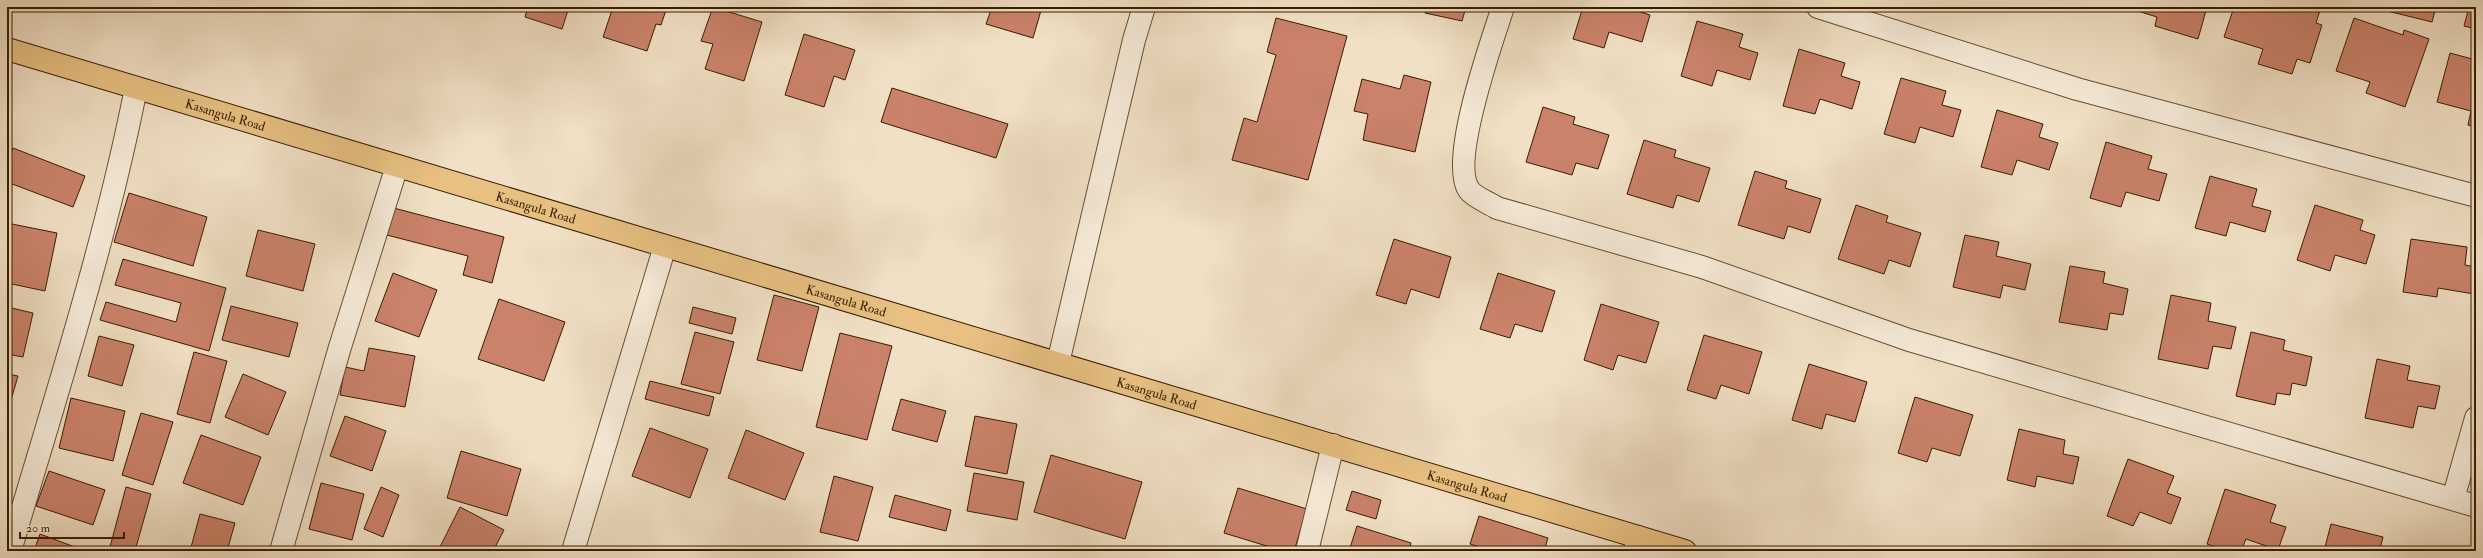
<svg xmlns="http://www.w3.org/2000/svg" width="2483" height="558" font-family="'IM FELL Double Pica',serif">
  <rect width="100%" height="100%" fill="#f1e0c5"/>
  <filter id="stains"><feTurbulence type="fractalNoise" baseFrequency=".005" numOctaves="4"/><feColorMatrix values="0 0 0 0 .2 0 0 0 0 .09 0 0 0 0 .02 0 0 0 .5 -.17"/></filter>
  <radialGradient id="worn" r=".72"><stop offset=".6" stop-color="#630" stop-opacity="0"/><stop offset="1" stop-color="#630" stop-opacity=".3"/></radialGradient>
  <path fill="#ca826a" stroke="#381d00" d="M 528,7 L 569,7 L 562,29 L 525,17 Z
    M 613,7 L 667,7 L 661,25 L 656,24 L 647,51 L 603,37 Z
    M 713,7 L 762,22 L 744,81 L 705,69 L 713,44 L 701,41 Z
    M 992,7 L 1042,7 L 1033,38 L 986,24 Z
    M 1427,7 L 1466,7 L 1462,21 L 1425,13 Z
    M 1583,7 L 1632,7 L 1631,9 L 1650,15 L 1642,42 L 1609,32 L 1604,48 L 1573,39 Z
    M 2125,7 L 2207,7 L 2198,39 L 2155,26 L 2157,17 Z
    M 2234,7 L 2321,7 L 2316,23 L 2322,25 L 2310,63 L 2297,59 L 2292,74 L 2258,64 L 2263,49 L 2224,37 Z
    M 2371,7 L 2436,7 L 2432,22 Z
    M 2469,7 L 2476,7 L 2476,29 L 2464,26 Z
    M 1276,18 L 1347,36 L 1308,180 L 1232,160 L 1244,118 L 1257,122 L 1276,55 L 1267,52 Z
    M 2354,18 L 2403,35 L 2404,30 L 2429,39 L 2405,107 L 2366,93 L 2370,82 L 2336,71 Z
    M 1697,21 L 1743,34 L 1739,47 L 1758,53 L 1750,80 L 1717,70 L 1712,86 L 1681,76 Z
    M 804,34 L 855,50 L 845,80 L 834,76 L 824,107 L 785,95 Z
    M 1799,49 L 1845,63 L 1841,76 L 1860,82 L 1852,109 L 1820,99 L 1815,114 L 1783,106 Z
    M 2450,53 L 2476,60 L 2476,127 L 2468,125 L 2471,111 L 2437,102 Z
    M 1404,75 L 1431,82 L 1415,152 L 1363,140 L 1368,114 L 1354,111 L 1362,79 L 1400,89 Z
    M 1901,78 L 1946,91 L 1942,105 L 1961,110 L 1953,137 L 1920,127 L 1915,143 L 1884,134 Z
    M 892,88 L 1008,124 L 996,158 L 881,122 Z
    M 1543,107 L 1575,117 L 1573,124 L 1609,135 L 1598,169 L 1576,163 L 1572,175 L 1526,162 Z
    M 1997,110 L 2043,124 L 2039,137 L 2058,143 L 2049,170 L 2017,160 L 2012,175 L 1981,167 Z
    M 1644,140 L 1676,150 L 1674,157 L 1710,168 L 1699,202 L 1677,195 L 1673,208 L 1627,194 Z
    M 2106,142 L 2152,156 L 2148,169 L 2167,174 L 2159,201 L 2126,192 L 2121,207 L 2090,198 Z
    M 13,148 L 85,176 L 73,207 L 7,182 L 7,163 Z
    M 1755,171 L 1787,181 L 1785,188 L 1821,199 L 1810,233 L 1788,226 L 1784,239 L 1738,225 Z
    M 2210,176 L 2257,189 L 2252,206 L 2271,211 L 2265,232 L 2230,222 L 2226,236 L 2195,228 Z
    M 129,193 L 207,217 L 193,266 L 114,242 Z
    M 1856,205 L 1888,216 L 1886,222 L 1921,233 L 1910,267 L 1889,260 L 1884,274 L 1838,259 Z
    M 2315,205 L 2363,220 L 2360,230 L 2375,235 L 2366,264 L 2335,255 L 2330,271 L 2297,260 Z
    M 390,207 L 504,237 L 492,283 L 463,275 L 468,256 L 383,234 Z
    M 7,223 L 57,233 L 45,291 L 7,283 Z
    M 258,230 L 315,244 L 303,291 L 246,276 Z
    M 1965,235 L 1999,242 L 1996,256 L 2031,264 L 2025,290 L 2003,285 L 2000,298 L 1953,287 Z
    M 1394,239 L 1451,257 L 1439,298 L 1411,289 L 1406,304 L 1376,295 Z
    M 2411,239 L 2467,247 L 2465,265 L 2476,267 L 2474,294 L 2438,288 L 2437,297 L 2403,292 Z
    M 123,259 L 226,288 L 209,351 L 100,320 L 106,302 L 176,322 L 181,303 L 115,285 Z
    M 2070,266 L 2105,272 L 2103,283 L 2128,289 L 2123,315 L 2110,313 L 2107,330 L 2059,322 Z
    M 393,273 L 437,290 L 419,337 L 375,321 Z
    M 1498,273 L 1555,291 L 1542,332 L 1515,324 L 1510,338 L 1480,329 Z
    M 774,295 L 819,307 L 802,371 L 757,360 Z
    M 2171,295 L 2211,303 L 2208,321 L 2236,327 L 2231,349 L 2213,346 L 2208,369 L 2158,359 Z
    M 499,299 L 565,322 L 544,381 L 478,359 Z
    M 1601,304 L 1659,322 L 1646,363 L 1618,355 L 1613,370 L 1584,360 Z
    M 231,306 L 298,323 L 289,357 L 222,340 Z
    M 7,307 L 33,313 L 23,357 L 7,354 Z
    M 693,307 L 736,318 L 732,334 L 689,323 Z
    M 695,332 L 734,342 L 720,394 L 681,384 Z
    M 2251,332 L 2285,340 L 2283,350 L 2312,357 L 2306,386 L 2292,383 L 2290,395 L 2277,393 L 2275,405 L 2236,396 Z
    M 840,333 L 892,346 L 867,440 L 816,427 Z
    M 1704,335 L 1762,352 L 1749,394 L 1721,385 L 1716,399 L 1687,390 Z
    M 99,336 L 134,345 L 122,386 L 88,376 Z
    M 369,348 L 415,356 L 405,407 L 340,395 L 345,367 L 364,371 Z
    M 194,352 L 227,361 L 210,423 L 177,414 Z
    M 2377,359 L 2410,366 L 2407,380 L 2440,386 L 2435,409 L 2418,406 L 2413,428 L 2365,418 Z
    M 1809,364 L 1867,382 L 1855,422 L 1826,414 L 1822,429 L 1792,420 Z
    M 7,374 L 18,376 L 7,414 Z
    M 243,374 L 286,392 L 268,435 L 225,417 Z
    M 650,381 L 714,397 L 709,416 L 645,399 Z
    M 1915,397 L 1973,415 L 1960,456 L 1932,448 L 1927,462 L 1898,453 Z
    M 71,398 L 125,411 L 113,461 L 59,448 Z
    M 901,399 L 946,411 L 937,442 L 892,430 Z
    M 141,413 L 173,422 L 153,485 L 122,475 Z
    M 345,416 L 386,431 L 372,471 L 330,456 Z
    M 975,416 L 1017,424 L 1007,474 L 965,466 Z
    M 650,428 L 708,449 L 690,498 L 632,476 Z
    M 2019,429 L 2065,440 L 2063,454 L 2079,457 L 2073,484 L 2037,476 L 2035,487 L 2007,480 Z
    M 746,430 L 804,453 L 785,500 L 728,478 Z
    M 201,435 L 261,457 L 243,505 L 183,483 Z
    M 461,451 L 521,469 L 507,516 L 447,498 Z
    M 1051,455 L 1142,482 L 1125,539 L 1034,512 Z
    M 2128,459 L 2174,476 L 2167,493 L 2181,498 L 2171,524 L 2140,512 L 2133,526 L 2107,516 Z
    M 49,471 L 105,490 L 93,525 L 36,506 Z
    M 974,473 L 1024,482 L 1017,520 L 967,511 Z
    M 834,476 L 873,487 L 858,541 L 820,532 Z
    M 321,483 L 364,494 L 352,540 L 309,529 Z
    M 126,487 L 151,494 L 135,551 L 110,547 Z
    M 381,487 L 399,495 L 383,537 L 364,529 Z
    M 1238,488 L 1307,509 L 1294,551 L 1283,551 L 1224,533 Z
    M 2225,489 L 2276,505 L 2270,522 L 2286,527 L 2278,550 L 2246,539 L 2241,551 L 2229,551 L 2207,544 Z
    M 1352,491 L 1381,500 L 1376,519 L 1346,510 Z
    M 895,495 L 951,510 L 946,531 L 889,517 Z
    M 460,507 L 504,530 L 493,551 L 438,551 Z
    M 200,514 L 235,523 L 227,551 L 190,551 Z
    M 1479,516 L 1548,538 L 1544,551 L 1493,551 L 1470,544 Z
    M 2331,524 L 2383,537 L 2380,549 L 2386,551 L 2324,551 Z
    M 1357,526 L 1411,543 L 1409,551 L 1349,551 Z
    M 40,534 L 83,550 L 83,551 L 34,551 Z"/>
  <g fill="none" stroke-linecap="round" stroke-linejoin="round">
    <g stroke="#664e31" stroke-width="24">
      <path id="minor" d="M 1503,7 C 1492,41 1449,161 1469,190 C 1474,197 1489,203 1497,208 L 1702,267 L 1909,340 L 2476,506
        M 1818,7 L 2077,89 L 2476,196
        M 1058,363 L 1134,40 L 1144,7
        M 2453,499 L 2476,418
        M 10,551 C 55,398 105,245 136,88
        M 281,551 L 340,347 L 397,166
        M 573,551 L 665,246
        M 1307,551 L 1333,445
        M 1635,551 L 1638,537"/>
    </g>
    <g stroke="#381d00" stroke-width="24">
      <g id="major">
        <path id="s1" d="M 7,49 L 1685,551"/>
      </g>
    </g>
    <use href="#minor" stroke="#f6ebd9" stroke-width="22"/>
    <use href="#major" stroke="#e8c082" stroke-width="22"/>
  </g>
  <g text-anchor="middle" stroke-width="3" stroke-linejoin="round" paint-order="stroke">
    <g font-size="13" fill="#381d00" stroke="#f6ebd9">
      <text dy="5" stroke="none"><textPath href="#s1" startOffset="228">Kasangula Road</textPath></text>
      <text dy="5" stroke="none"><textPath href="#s1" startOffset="552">Kasangula Road</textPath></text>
      <text dy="5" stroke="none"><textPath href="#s1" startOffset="876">Kasangula Road</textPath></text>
      <text dy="5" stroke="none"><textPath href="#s1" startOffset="1200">Kasangula Road</textPath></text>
      <text dy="5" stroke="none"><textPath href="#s1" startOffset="1524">Kasangula Road</textPath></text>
    </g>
  </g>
  <rect width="2483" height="558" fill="none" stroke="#f1e0c5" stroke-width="24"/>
  <rect x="8" y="8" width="2467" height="542" fill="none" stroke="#381d00" stroke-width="2"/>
  <rect x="12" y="12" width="2459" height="534" fill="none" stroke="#381d00"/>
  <path d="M20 532v6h104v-6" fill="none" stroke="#381d00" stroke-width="2"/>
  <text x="26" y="532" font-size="12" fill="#381d00" stroke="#f6ebd9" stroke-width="3" paint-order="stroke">20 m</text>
  <rect width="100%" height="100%" filter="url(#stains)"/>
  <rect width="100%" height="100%" fill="url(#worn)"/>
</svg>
